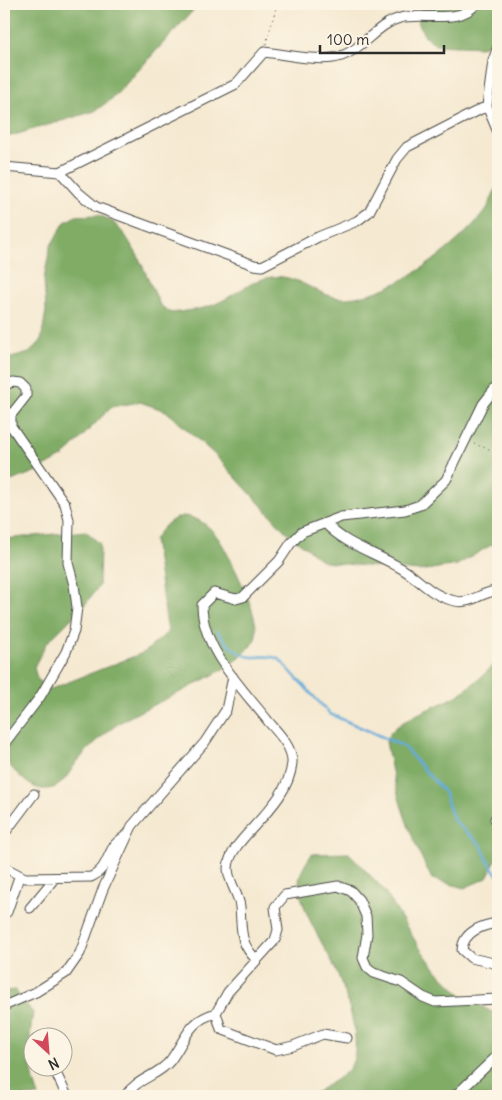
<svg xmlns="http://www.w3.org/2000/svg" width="502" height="1100" font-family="Delius,sans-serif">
  <rect width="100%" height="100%" fill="#fcf5e5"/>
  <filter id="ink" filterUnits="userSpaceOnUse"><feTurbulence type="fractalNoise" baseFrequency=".02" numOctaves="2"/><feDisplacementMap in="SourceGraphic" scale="10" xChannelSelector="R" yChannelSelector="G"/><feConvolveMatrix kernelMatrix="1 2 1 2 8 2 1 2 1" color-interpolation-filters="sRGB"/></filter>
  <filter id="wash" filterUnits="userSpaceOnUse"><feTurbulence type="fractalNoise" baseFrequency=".0096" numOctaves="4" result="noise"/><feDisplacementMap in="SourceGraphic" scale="20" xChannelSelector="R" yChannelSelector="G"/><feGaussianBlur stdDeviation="1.12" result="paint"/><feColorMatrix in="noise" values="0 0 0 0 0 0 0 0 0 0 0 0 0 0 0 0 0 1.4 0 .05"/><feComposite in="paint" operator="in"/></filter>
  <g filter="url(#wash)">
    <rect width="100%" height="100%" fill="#f5e9d1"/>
    <path fill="#80ac66" stroke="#566c48" d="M 4,4 L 199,4 L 114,97 L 95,111 L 4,138 Z
      M 419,4 L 498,4 L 498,40 L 482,47 L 435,45 L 424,35 L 418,22 Z
      M 498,187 L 498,541 L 457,565 L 419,571 L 324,562 L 285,531 L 214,454 L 166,411 L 140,402 L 111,407 L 64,456 L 37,471 L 11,481 L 4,480 L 4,360 L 29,353 L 41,341 L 46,311 L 44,279 L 50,247 L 65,222 L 76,216 L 98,215 L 111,220 L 125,235 L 138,256 L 160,305 L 171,313 C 185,311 200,310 213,305 C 232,298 250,280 271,277 C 299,273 320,300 347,298 C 397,294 456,248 486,210 C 491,203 492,193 498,187 Z
      M 183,516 C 207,518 219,537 229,557 C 237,573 262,622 255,639 C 241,671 152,702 121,722 C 104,733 89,748 76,763 C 71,770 66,779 60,784 C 57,787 50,789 46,789 C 30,791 13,769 4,759 L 4,539 L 86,531 L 100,544 L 99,586 L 83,607 L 46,644 L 34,667 L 37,679 L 51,689 L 145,652 L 168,632 L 154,540 C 163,527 168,520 183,516 Z
      M 498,661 L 496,758 L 498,855 L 487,878 L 464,888 L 432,879 C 408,832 395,793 386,741 C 392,720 440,706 460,694 C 474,684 486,673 498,661 Z
      M 349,853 L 384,890 L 419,947 L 437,971 L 465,998 L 498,1015 L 498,1096 L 312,1096 C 321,1088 342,1078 349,1069 C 366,1047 345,990 334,966 C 322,941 303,915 299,886 C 298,874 306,863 312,854 Z
      M 15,990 L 33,1013 C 28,1043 28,1068 39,1096 L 4,1096 L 4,991 Z"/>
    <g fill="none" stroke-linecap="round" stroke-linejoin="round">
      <path stroke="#64acdb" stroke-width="2.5" d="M 217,631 C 227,643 236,655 252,657 C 262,657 270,655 279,659 L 330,714 L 403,746 L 444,792 L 454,821 L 481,845 L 488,861 L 498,876"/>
    </g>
  </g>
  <g filter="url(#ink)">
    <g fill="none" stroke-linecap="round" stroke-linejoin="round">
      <g stroke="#494844" stroke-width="11">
        <path id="minor" d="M 498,46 L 493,61 L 487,106 L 498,132
          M 4,167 L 60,172 L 236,84 L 264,52 C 284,54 314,61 333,58 C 361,54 374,25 400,18 C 422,12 460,25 476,4
          M 60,172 L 79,193 L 96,207 L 254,265 L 262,266 L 318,237 L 357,221 L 369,212 L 397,159 L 407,147 L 487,106
          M 4,385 L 13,382 L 20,383 L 26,389 L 26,396 L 11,415 L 11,426 L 65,504 L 69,520 L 68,563 L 74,585 L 77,607 L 74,631 L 66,652 L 40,697 L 4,744
          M 325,523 C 344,544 373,552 397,566 C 419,577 428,595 455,601 C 472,605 483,590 498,591
          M 495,819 L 498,822
          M 4,834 L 34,794
          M 4,867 L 25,878 L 91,877 C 106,870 106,858 114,846 C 117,841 123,838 127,835
          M 30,908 L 54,879
          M 4,914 L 7,912 L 19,877
          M 498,923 C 482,925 463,932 462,950 L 471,958 L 498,964
          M 256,959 C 239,943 242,929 240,907 C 239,894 228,882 228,868 C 229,837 288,809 292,763 C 293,747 278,733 268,721 C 242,688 202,649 202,605 L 214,593 L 236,599 L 243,597 L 279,561 L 291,543 L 302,532 L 341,517 L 405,510 L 420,505 L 446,480 L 483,404 L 498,385
          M 4,1006 L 36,992 L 66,973 L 80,953 L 103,889 L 132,826 L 205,742 L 226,710 L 233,677
          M 347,1038 L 323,1034 L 293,1046 L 276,1050 L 221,1029 L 216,1013 L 228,992 L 275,940 L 278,930 L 275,907 L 285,895 L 338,886 L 351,891 L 359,900 L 366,916 L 367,934 L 363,958 L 367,967 L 374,973 L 401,982 L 423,997 L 435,1002 L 498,999
          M 41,1069 L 54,1069 L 67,1096
          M 125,1096 C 137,1078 158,1076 170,1061 C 186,1040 187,1021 216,1013
          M 455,1096 L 498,1055"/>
      </g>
      <path stroke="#494844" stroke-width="1" stroke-dasharray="1 4" stroke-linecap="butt" d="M 266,44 L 277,4
        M 474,444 L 498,452"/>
      <use href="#minor" stroke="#fff" stroke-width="9"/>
    </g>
  </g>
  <rect width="502" height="1100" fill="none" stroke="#fcf5e5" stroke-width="20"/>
  <g transform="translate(48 1052) rotate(154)"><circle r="24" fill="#fcf5e5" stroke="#a8a49b"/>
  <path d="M0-4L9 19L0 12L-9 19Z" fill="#d1495b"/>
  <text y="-8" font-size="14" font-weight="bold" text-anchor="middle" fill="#2b2b2b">N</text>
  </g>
  <path d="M320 45v8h124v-8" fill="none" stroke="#2b2b2b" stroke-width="2.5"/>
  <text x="327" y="45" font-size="15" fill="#2b2b2b" stroke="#fcf5e5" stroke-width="4" paint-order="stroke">100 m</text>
</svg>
